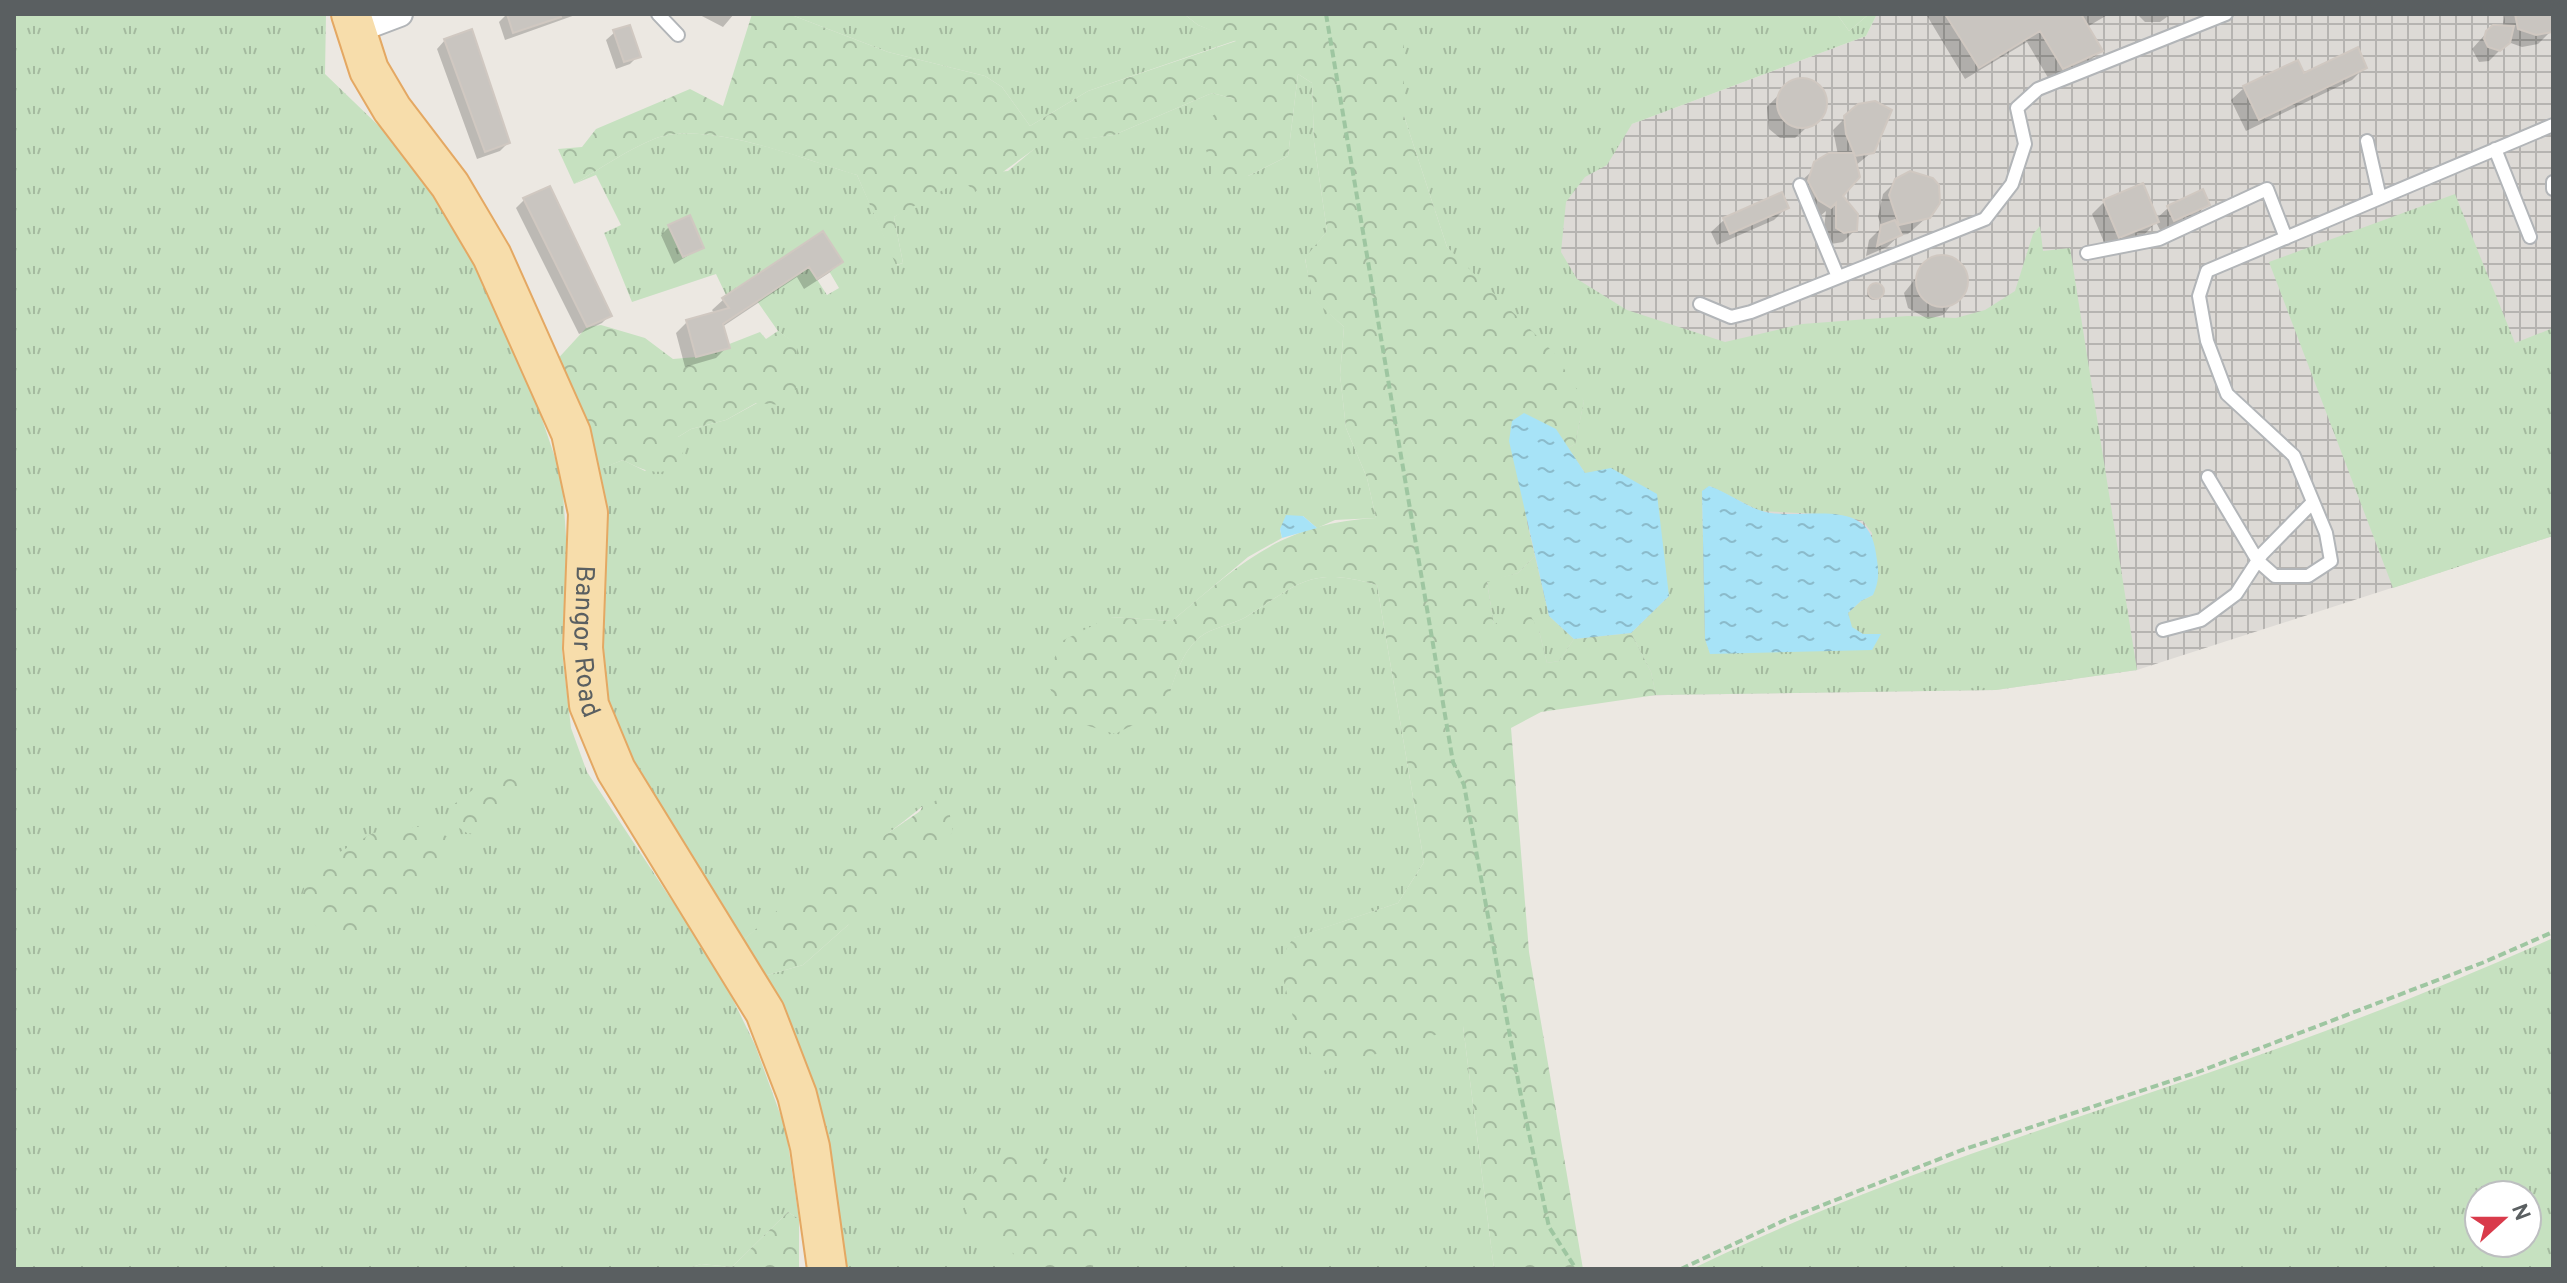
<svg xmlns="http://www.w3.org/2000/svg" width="2567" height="1283" font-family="Overpass,sans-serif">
  <defs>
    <pattern id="industrial-grid" width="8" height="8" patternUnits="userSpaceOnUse" patternTransform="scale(2)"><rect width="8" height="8" fill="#dddad6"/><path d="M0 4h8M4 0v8" fill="none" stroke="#b6b4b1"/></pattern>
    <pattern id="grass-tufts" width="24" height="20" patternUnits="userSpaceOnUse" patternTransform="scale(2)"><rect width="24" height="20" fill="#c6e1c0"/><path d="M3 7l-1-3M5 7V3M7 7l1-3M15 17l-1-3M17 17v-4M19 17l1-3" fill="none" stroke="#a4ba9f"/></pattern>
    <pattern id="forest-crowns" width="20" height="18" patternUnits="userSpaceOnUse" patternTransform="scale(2)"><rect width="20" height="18" fill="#c6e1c0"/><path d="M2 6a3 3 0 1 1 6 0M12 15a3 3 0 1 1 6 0" fill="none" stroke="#a4ba9f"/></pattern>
    <pattern id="water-ripples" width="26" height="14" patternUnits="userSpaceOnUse" patternTransform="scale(2)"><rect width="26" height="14" fill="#a7e3f7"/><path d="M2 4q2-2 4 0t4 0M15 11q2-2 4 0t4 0" fill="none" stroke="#8bbbcb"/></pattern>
  </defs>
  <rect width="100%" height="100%" fill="#ece8e2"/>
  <path fill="url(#industrial-grid)" d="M 1877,14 L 2553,14 L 2553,536 L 2137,670 L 1996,690 L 1470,698 L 1477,267 L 1632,124 L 1866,36 Z"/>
  <path fill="url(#grass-tufts)" fill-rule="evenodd" d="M 14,14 L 326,14 L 325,74 L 381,128 L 443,205 L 478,268 L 527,375 L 562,478 L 567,551 L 562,651 L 571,728 L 587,772 L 721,975 L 755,1045 L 786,1130 L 799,1219 L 788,1212 L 732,1267 L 701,1264 L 686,1269 L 14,1269 Z
    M 789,14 L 1184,14 L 1198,25 L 1237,40 L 1088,91 L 1030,126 L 1002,87 L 985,76 L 888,52 Z
    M 1404,14 L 1837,14 L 1849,31 L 1869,14 L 1877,14 L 1866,36 L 1632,124 L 1607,165 L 1585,177 L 1566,202 L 1561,252 L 1577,279 L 1627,310 L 1725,342 L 1802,324 L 1908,316 L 1956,318 L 1985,310 L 2015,291 L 2033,234 L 2040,226 L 2043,251 L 2070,248 L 2137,670 L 1996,690 L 1656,695 L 1651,672 L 1631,633 L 1669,596 L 1568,448 L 1575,444 L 1584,401 L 1447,247 L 1404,116 ZM 1710,486 L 1760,511 L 1839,515 L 1863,521 L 1872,533 L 1873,595 L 1861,601 L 1848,613 L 1851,627 L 1863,634 L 1710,653 L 1705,639 L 1702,491 Z
    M 1298,74 L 1312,83 L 1314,142 L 1327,231 L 1305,259 L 1313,298 L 1344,327 L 1340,375 L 1346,428 L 1367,478 L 1376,518 L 1335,520 L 1317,528 L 1303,516 L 1280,529 L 1282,538 L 1248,557 L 1172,621 L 1110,617 L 1164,709 C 1173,685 1179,654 1200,637 C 1213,627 1232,625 1246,617 C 1300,583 1310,566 1377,585 L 1424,862 L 1398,903 L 1294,938 L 1463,1026 L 1494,1269 L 844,1269 L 760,977 L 803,965 L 848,925 L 923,806 C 865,854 800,892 742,941 L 617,734 L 596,666 L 597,470 L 623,460 L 645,471 L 678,437 L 691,429 L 726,420 L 757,403 L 797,345 L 778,331 L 757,301 L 809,267 L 827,295 L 839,288 L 829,271 L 823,232 L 726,295 L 716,274 L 632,302 L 604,233 L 621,225 L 596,175 L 574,184 C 600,169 627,150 654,139 C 705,119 806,160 857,175 L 897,265 L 903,263 L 894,217 L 958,175 L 1008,171 L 1040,144 L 1114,135 L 1212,93 L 1235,99 L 1214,176 L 1248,176 L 1288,156 Z
    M 2455,194 L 2515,343 L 2553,328 L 2553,536 L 2393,588 L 2269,262 Z
    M 1535,556 L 1549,616 L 1574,639 L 1559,661 L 1547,663 L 1539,631 L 1494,626 L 1487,581 L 1518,573 Z
    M 2553,938 L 2553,1269 L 1692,1269 C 1859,1187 2033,1133 2208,1073 C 2324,1033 2441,988 2553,938 ZM 2479,1195 L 2527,1195 L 2527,1243 L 2479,1243 Z"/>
  <path fill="url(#forest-crowns)" d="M 752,14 L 789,14 L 888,52 L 985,76 L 1002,87 L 1030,126 L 1088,91 L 1236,41 L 1198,25 L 1184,14 L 1404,14 L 1404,116 L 1447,247 L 1555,354 L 1584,401 L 1575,444 L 1537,466 L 1527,522 L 1535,556 L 1518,573 L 1487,582 L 1494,625 L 1509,613 L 1528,611 L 1539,631 L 1547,663 L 1559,661 L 1574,639 L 1631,633 L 1651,672 L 1656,695 L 1541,712 L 1511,728 L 1529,952 L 1583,1269 L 1494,1269 L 1463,1026 L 1323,1071 L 1297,1033 L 1279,962 L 1293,938 L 1398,903 L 1424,862 L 1377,585 C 1310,566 1300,583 1246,617 C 1232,625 1213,627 1200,637 C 1179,654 1173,685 1165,709 L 1115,734 L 1066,719 L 1045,679 L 1062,641 L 1110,617 L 1172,621 C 1241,563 1282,523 1376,518 L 1367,478 L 1346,428 L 1340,375 L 1344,327 L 1312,298 L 1305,258 L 1327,231 L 1314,142 L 1312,83 L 1298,74 L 1288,156 L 1248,176 L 1214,177 L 1199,126 L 1235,99 L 1212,93 L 1114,135 L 1040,145 L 975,192 L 958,175 L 954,184 L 894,217 L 903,263 L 896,265 L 857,175 C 805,160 705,119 654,139 C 627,150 600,169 574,184 L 558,149 L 582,147 L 596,129 L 690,89 L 723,106 Z
    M 1837,14 L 1869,14 L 1849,31 Z
    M 601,325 L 645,338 L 673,359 L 696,357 L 760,332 L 766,339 L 778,331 L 797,344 L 796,390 L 783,405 L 756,403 L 726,420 L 691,429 L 678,437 L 684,447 L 680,466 C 658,477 644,471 623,460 L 598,470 L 553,364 L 587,327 Z
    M 502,775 L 523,784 L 526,797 L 483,835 L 467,833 L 453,824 L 453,805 L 479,785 Z
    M 938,799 L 948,805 L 953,832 L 914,876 L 848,925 L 803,965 L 760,977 L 742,941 L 787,902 Z
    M 430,825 L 462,847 L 419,889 L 357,937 L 326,937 L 299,906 L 310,869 L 373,833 Z
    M 1012,1152 L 1045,1157 L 1071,1183 L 1101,1233 L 1093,1267 L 1037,1269 L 973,1227 L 958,1192 L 984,1162 Z
    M 788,1212 L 799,1219 L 799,1269 L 686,1269 L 701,1264 L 732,1267 Z"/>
  <path fill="url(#water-ripples)" d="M 1524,413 L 1556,429 L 1585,473 L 1611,468 L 1657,494 L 1669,596 L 1631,633 L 1574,639 L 1549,616 L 1509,441 L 1512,421 Z
    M 1709,486 C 1727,492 1742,504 1759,510 C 1797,524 1865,493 1875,548 C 1878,566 1881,578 1873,595 L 1861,601 L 1848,613 L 1852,627 L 1863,634 L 1881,634 L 1872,650 L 1710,654 L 1705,639 L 1702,491 Z
    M 1286,515 L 1303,516 L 1317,528 L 1282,538 L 1280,529 Z"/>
  <path fill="#0003" d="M 507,14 L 578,14 L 505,40 L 499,22 Z
    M 698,14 L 734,14 L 723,27 Z
    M 1926,14 L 2109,14 L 2087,27 L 2101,50 L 2088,63 L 2050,81 L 2027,42 L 1965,79 Z
    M 2137,14 L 2171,14 L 2160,22 L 2145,22 Z
    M 2505,14 L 2553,14 L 2553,29 L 2538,44 L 2522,47 L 2508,42 L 2489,61 L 2479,62 L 2472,49 L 2490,29 L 2502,29 Z
    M 615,32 L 638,56 L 630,64 L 616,69 L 606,40 Z
    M 445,40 L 508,143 L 500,151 L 477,159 L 437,49 Z
    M 2365,67 L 2352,80 L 2246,131 L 2231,100 L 2244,88 Z
    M 1791,82 L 1813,83 L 1823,94 L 1826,110 L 1795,138 L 1780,138 L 1769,129 L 1767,107 Z
    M 1846,117 L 1872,152 L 1855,166 L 1840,195 L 1855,230 L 1843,242 L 1831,244 L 1823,237 L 1826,211 L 1818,218 L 1799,183 L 1830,155 L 1838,155 L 1833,130 Z
    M 1896,181 L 1935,210 L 1908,234 L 1900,235 L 1887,247 L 1866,256 L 1869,240 L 1882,227 L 1878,217 L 1883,194 Z
    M 524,200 L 610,315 L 602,323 L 579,334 L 516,208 Z
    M 2104,202 L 2156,219 L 2168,208 L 2207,204 L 2195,217 L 2161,232 L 2156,222 L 2145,234 L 2107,249 L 2092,214 Z
    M 1786,208 L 1774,220 L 1717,245 L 1711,232 L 1724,220 Z
    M 669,227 L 702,247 L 674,264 L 661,235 Z
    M 822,234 L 840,262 L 829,273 L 804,289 L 797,277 L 722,327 L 727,347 L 716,358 L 685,367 L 676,333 L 687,322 L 715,314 L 712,310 L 724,299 Z
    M 1930,260 L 1953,260 L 1964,271 L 1966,287 L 1943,315 L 1928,319 L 1908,308 L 1904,293 Z
    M1867 293a7 7 0 1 1 14 0a7 7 0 1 1-14 0Z"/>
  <path fill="#c9c5c0" stroke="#d0c8c1" stroke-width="2" d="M 507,14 L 560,14 L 561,17 L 513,33 Z
    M 1945,14 L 2081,14 L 2103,51 L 2063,69 L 2040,31 L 1979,68 Z
    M 2515,14 L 2553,14 L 2553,32 L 2536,35 L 2518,29 Z
    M 630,25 L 641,57 L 624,62 L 613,30 Z
    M 2493,25 L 2514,26 L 2510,43 L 2500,51 L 2488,47 L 2484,39 L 2486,31 Z
    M 472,29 L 510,143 L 485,152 L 444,39 Z
    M 2358,47 L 2367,68 L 2259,120 L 2243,86 L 2298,60 L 2304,73 Z
    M1777 103a25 25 0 1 1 50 0a25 25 0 1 1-50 0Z
    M 1875,101 L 1892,110 L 1874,153 L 1855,156 L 1846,134 L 1844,116 L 1858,104 Z
    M 1829,153 L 1854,153 L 1860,177 L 1843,196 L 1858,214 L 1857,231 L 1844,233 L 1836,228 L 1836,203 L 1831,208 L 1818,200 L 1808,181 L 1814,162 Z
    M 1910,171 L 1933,178 L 1939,185 L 1940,203 L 1930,218 L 1899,225 L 1889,195 L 1895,179 Z
    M 2143,183 L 2159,222 L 2119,238 L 2103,200 Z
    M 550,186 L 612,316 L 587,327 L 523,198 Z
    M 2203,189 L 2210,205 L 2174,221 L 2167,206 Z
    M 1782,192 L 1789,208 L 1730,234 L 1723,218 Z
    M 690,215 L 704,248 L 683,257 L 668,225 Z
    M 1895,220 L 1902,235 L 1877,246 L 1881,225 Z
    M 823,231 L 843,262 L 817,279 L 809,267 L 723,324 L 730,348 L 696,357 L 686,320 L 729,308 L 722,298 Z
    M1916 281a26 26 0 1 1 52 0a26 26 0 1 1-52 0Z
    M1868 291a8 8 0 1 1 16 0a8 8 0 1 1-16 0Z"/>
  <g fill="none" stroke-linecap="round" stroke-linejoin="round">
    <g stroke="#b2b5b8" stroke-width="16">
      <path id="lane" d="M 658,14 L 678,35
        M 2367,141 L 2380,198
        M 2495,149 L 2530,237
        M 2553,182 L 2553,189
        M 1800,185 L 1838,277
        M 2087,253 L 2159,239 L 2267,189 L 2286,238
        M 1700,304 L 1731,317 L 1751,312 L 1985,219 L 2012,184 L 2025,144 L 2017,108 L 2038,89 L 2226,14
        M 2208,477 L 2258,561 L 2275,576 L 2308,576 L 2331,561 L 2326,533 L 2294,456 L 2227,394 L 2207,341 L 2199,296 L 2207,271 L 2553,125
        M 2163,630 L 2201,620 L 2236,594 L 2262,554 L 2313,502"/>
    </g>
    <g stroke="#b2b5b8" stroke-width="28">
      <path id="street" d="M 355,31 L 400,14"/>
    </g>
    <g stroke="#e4a863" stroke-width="42">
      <g id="primary">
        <path id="s1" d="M 351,14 L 369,70 L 392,109 L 450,185 L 492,256 L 571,433 L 588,513 L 583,648 L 589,705 L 616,770 L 765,1012 L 797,1095 L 810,1147 L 827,1269"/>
      </g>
    </g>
    <path stroke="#9ec6a1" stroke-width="4" stroke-dasharray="8 4" stroke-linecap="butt" d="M 1326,14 L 1453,762 L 1464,785 L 1520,1091 L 1549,1227 L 1576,1269
      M 1681,1269 L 1785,1220 L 1962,1150 L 2198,1072 L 2482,963 L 2553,932"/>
    <use href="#lane" stroke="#fff" stroke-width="12"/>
    <use href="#street" stroke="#fff" stroke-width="24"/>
    <use href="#primary" stroke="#f7ddab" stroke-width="38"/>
  </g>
  <g text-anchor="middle" stroke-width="8" stroke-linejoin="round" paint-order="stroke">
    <g font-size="26" fill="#5a5f61" stroke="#fff">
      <text dy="9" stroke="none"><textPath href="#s1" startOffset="686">Bangor Road</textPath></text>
    </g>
  </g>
  <rect width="2567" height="1283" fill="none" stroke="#5a5f61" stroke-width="32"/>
  <g transform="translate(2503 1219) rotate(69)"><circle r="38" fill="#ffffff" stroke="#bdbfc0" stroke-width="2"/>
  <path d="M0-6L14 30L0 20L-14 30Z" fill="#d93b4b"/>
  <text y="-12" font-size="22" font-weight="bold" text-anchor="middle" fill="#5a5f61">N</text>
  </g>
</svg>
